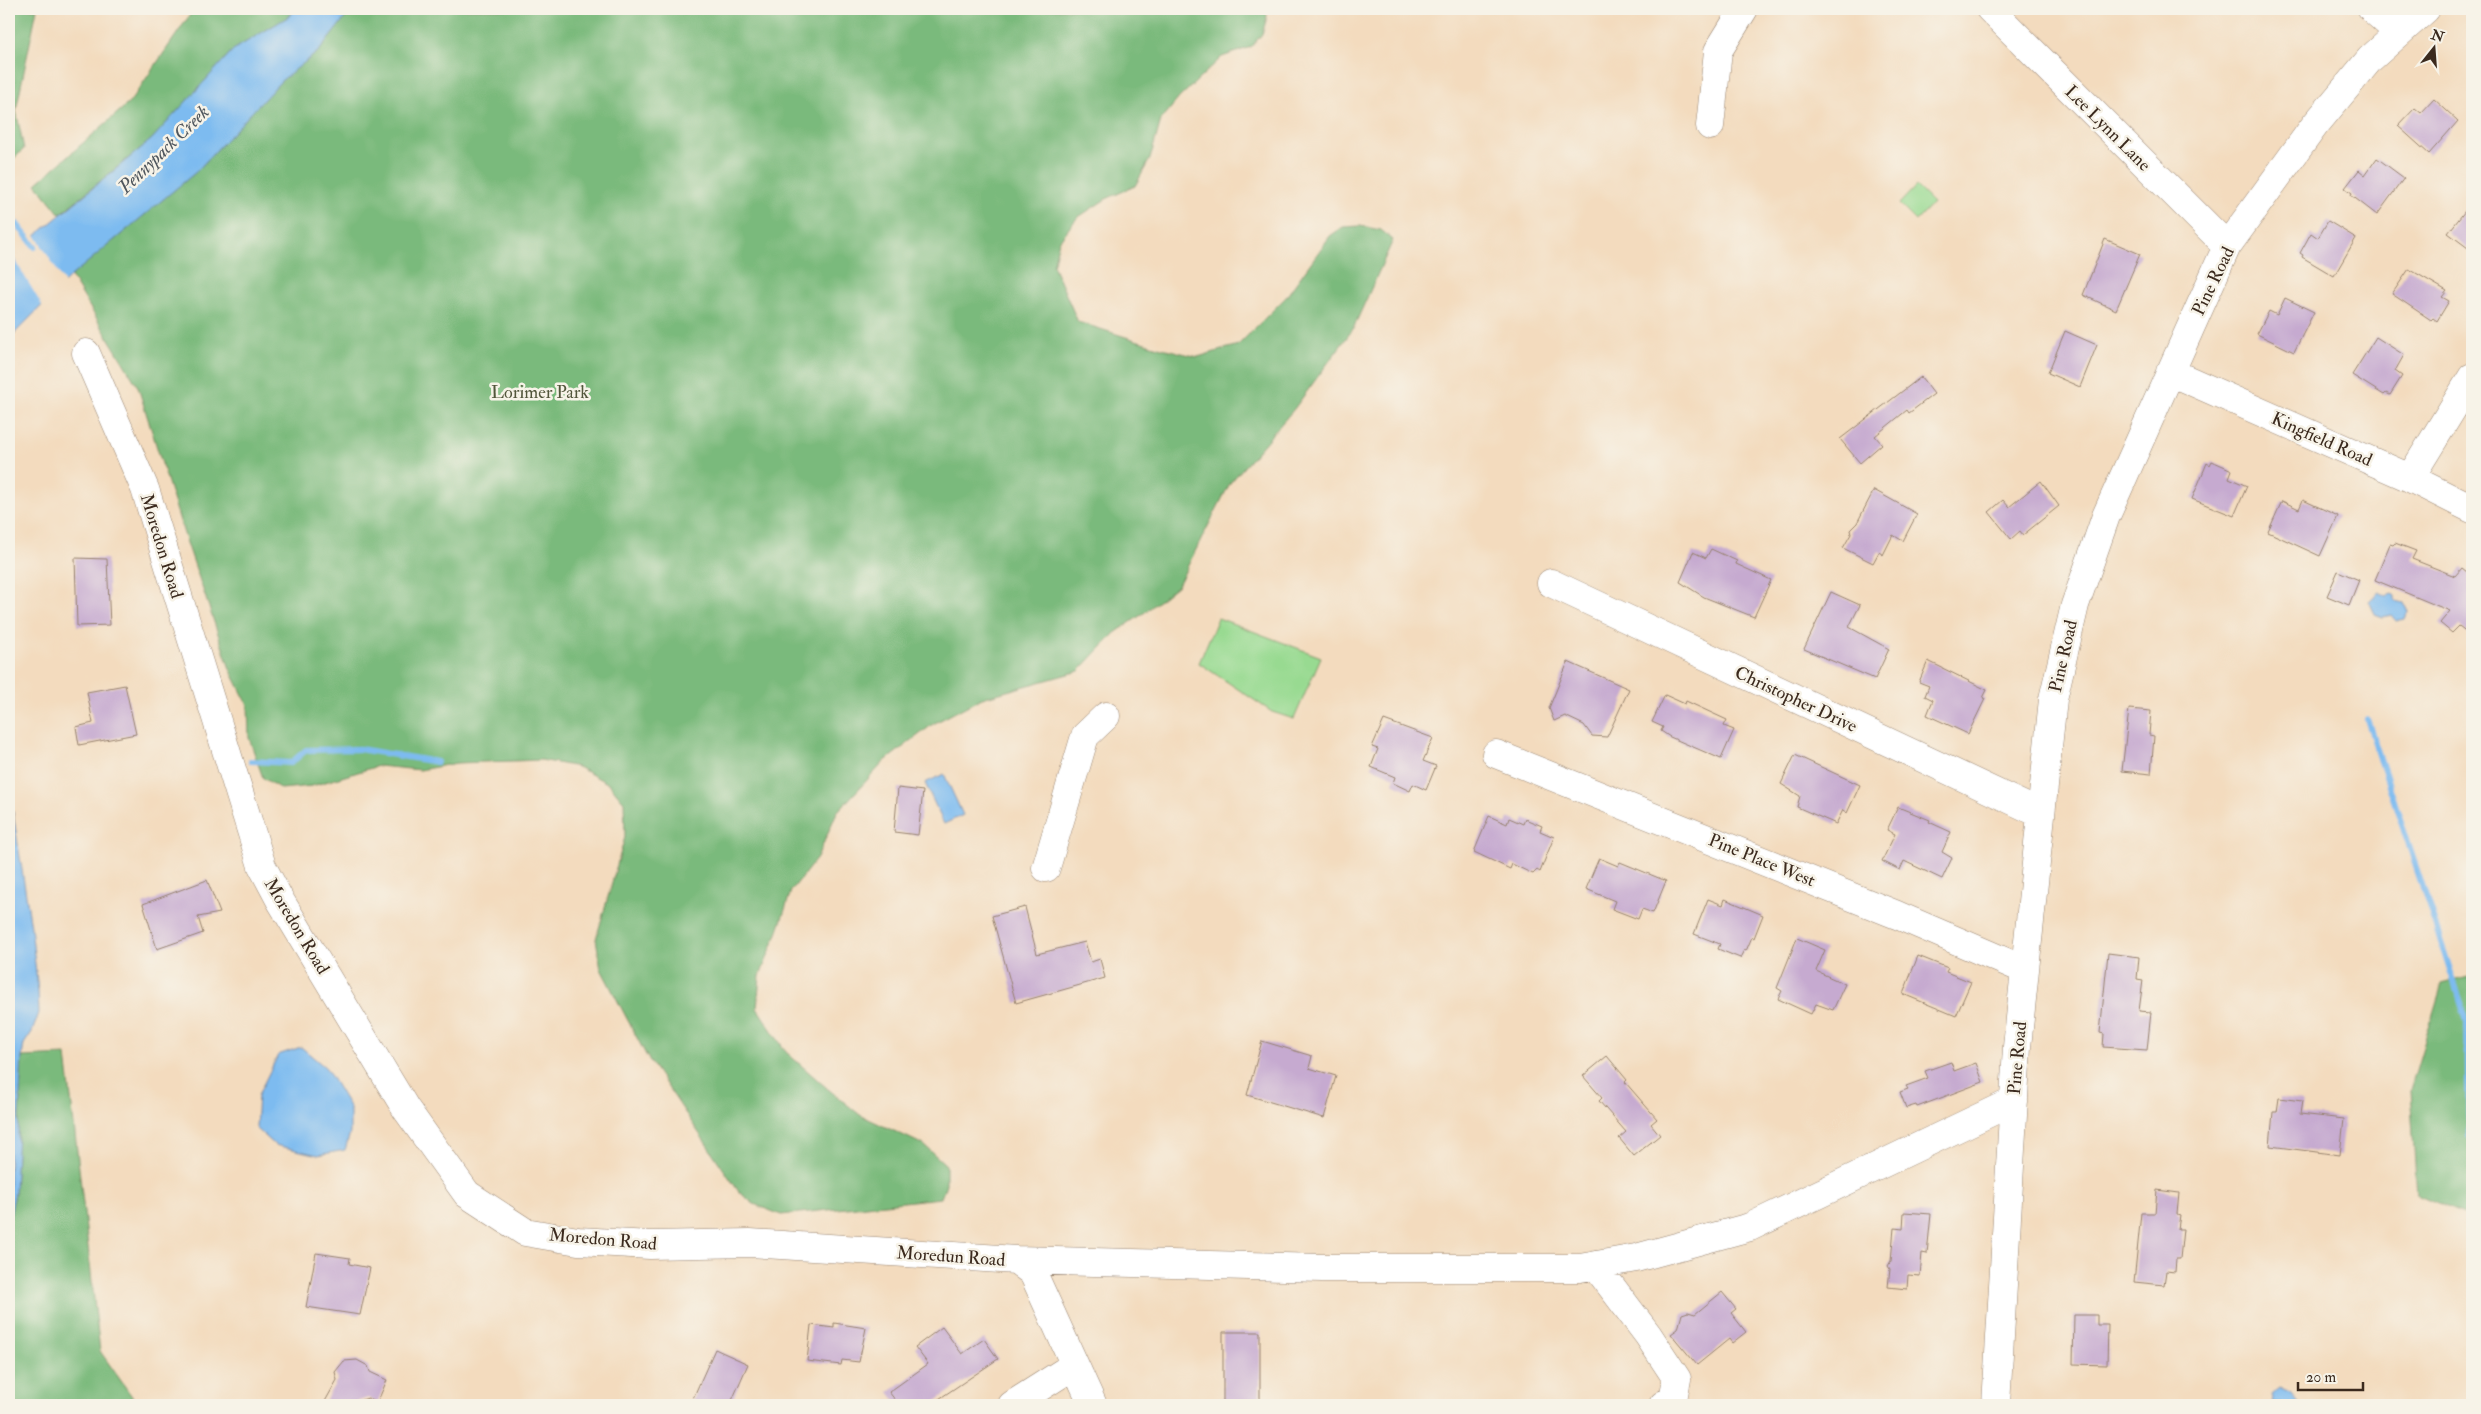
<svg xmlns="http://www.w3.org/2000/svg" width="2481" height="1414" font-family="'IM FELL Double Pica',serif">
  <rect width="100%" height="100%" fill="#f7f3e8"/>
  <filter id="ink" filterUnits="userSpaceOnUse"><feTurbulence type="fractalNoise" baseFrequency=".02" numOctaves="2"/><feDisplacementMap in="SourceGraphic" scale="10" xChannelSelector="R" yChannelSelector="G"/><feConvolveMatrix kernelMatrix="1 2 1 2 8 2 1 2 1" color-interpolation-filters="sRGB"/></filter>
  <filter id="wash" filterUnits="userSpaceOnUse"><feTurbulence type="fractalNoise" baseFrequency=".0096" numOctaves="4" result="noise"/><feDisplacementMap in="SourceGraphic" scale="20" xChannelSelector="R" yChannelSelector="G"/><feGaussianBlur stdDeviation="1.12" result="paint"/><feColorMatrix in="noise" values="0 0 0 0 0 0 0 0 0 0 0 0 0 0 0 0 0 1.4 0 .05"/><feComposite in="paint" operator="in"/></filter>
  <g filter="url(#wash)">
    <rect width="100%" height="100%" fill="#f3dbbe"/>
    <path fill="#98da91" stroke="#6a8258" d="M 1916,186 L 1933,203 L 1916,221 L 1899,204 Z
      M 1218,618 L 1321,657 L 1294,719 L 1272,712 L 1199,663 Z"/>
    <path fill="#7aba7b" stroke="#5a724c" d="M 9,9 L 37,9 L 16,110 L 24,149 L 9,163 Z
      M 194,9 L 294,9 L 291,15 L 233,50 L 152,139 L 60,214 L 36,184 L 130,102 Z
      M 352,9 L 1266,9 L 1267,17 L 1262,34 L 1251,47 L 1222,57 L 1179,98 L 1161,120 L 1150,159 L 1135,186 L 1106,199 L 1077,218 L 1059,241 L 1053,265 L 1078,322 L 1158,347 L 1198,357 L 1238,345 L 1286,297 L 1330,236 L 1343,227 L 1360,226 L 1381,230 L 1393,240 L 1353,329 L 1294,409 L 1230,483 L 1178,585 L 1144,613 L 1115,633 L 1079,671 L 982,698 L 933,724 L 885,761 L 837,812 L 817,858 L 791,891 L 778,931 L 760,976 L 757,1008 L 786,1052 L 828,1089 L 860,1115 L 924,1145 L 946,1165 L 946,1184 L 941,1198 L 781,1215 L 754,1204 L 739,1192 L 646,1055 L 601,969 L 596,939 L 625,837 L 624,802 L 609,784 L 578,767 L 541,760 L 457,763 L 420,770 L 378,766 L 312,786 L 281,789 L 263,778 L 249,738 L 248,705 L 230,669 L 185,537 L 138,387 L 71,276 L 196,172 L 281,81 L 319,51 Z
      M 2472,976 L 2472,1218 L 2417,1194 L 2410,1090 L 2442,984 Z
      M 66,1055 L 100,1351 L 138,1405 L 9,1405 L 9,1222 L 15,1192 L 22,1057 Z"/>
    <path fill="#7dbbf0" stroke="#5c7287" d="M 294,9 L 352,9 L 319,51 L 281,81 L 196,172 L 71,276 L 9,339 L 9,253 L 30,240 L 152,139 L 233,50 L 291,15 Z
      M 2379,592 L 2387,596 L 2393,594 L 2395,596 L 2395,601 L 2404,603 L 2408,611 L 2405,619 L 2396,621 L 2391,615 L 2383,617 L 2375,614 L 2369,601 Z
      M 944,774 L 963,815 L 944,824 L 925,783 Z
      M 9,787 L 31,927 L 38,991 L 39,1013 L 32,1032 L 24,1044 L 22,1057 L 15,1192 L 9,1222 Z
      M 301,1047 L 326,1068 L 350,1108 L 350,1133 L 345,1150 L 318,1155 L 275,1145 L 256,1128 L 258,1095 L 278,1055 Z
      M 2279,1388 L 2290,1393 L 2300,1405 L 2273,1405 L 2271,1395 Z"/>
    <path fill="#f3dbbe" d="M 34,233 L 66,285 L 43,307 L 9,250 Z"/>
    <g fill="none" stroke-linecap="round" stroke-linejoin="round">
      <path stroke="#7dbbf0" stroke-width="6" d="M 17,224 L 35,247
        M 2367,719 L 2467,1021 L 2469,1137 L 2472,1139
        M 251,761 L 291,763 L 306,750 L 359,749 L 437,762"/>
    </g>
    <g id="blocks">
      <path fill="#c6aad0" d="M 2434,99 L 2458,121 L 2429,154 L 2398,126 L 2415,108 L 2421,113 Z
        M 2377,158 L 2404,178 L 2377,215 L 2351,195 L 2352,193 L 2345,188 L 2359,170 L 2365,175 Z
        M 2472,202 L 2472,251 L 2448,233 Z
        M 2328,221 L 2356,238 L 2334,276 L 2302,257 L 2303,255 L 2300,253 L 2311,233 L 2318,238 Z
        M 2105,239 L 2140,254 L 2116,310 L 2083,295 Z
        M 2409,269 L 2447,291 L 2442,297 L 2449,301 L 2437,321 L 2433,318 L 2431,320 L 2392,294 Z
        M 2285,298 L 2314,312 L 2294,352 L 2257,334 L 2269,311 L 2277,315 Z
        M 2065,331 L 2097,345 L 2080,387 L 2048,373 Z
        M 2376,337 L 2404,355 L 2395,371 L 2402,376 L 2390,395 L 2386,393 L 2384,395 L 2352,375 Z
        M 1921,377 L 1934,394 L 1909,413 L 1907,410 L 1875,436 L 1882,444 L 1860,463 L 1840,439 Z
        M 2212,461 L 2232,470 L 2229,478 L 2247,486 L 2234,516 L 2192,499 L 2207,463 L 2210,465 Z
        M 2041,481 L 2059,506 L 2023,535 L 2020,531 L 2011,539 L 1989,512 L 2003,500 L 2009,507 Z
        M 1874,490 L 1917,514 L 1903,541 L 1893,535 L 1883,555 L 1879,552 L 1873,563 L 1843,548 L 1851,534 L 1850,530 L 1857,523 Z
        M 2303,500 L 2338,516 L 2320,556 L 2268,532 L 2282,501 L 2299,509 Z
        M 2395,543 L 2416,551 L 2412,559 L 2455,576 L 2462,568 L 2472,576 L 2472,636 L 2459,626 L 2452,633 L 2440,623 L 2450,611 L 2375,580 L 2390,544 L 2393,545 Z
        M 1711,549 L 1737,561 L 1736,564 L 1771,580 L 1754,617 L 1704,597 L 1680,582 L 1693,552 L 1706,558 Z
        M 75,558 L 107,559 L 110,625 L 77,626 Z
        M 2338,571 L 2359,580 L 2349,605 L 2327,596 Z
        M 1831,592 L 1860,605 L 1849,627 L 1889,649 L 1875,679 L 1804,649 Z
        M 1928,661 L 1987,690 L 1983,698 L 1985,699 L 1968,734 L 1927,715 L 1933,700 L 1925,696 L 1929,686 L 1919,682 Z
        M 1568,662 L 1629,689 L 1607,737 L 1592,736 L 1584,725 L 1565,716 L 1554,721 L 1549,708 Z
        M 125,685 L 136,734 L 79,745 L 76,727 L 93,723 L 87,692 Z
        M 1665,695 L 1685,704 L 1686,701 L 1727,720 L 1724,726 L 1734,730 L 1721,759 L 1670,737 L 1661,731 L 1663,727 L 1652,722 Z
        M 2129,709 L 2151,711 L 2149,735 L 2154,736 L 2151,774 L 2122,771 Z
        M 1384,720 L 1433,738 L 1423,761 L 1436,766 L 1426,790 L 1413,784 L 1410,791 L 1393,783 L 1395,777 L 1371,767 L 1378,749 L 1372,747 Z
        M 1795,755 L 1860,785 L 1847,813 L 1843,810 L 1836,824 L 1797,807 L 1800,796 L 1781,784 Z
        M 898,788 L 923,791 L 918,835 L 894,832 Z
        M 1898,807 L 1930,820 L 1929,822 L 1951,832 L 1942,852 L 1952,858 L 1942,879 L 1904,861 L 1900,870 L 1882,861 L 1895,834 L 1887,830 Z
        M 1489,816 L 1507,824 L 1509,818 L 1523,824 L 1525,819 L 1542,826 L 1540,831 L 1554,837 L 1540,872 L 1537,870 L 1533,874 L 1512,864 L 1510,869 L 1474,852 Z
        M 1599,858 L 1618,866 L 1620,862 L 1666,881 L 1653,913 L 1642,909 L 1638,919 L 1612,909 L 1615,901 L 1586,889 Z
        M 207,880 L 220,913 L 198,917 L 203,933 L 157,949 L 143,904 Z
        M 1708,899 L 1723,905 L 1725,899 L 1763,915 L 1754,938 L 1752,937 L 1746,951 L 1744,950 L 1740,958 L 1718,949 L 1720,944 L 1694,934 Z
        M 1025,907 L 1037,954 L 1085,942 L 1091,962 L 1100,959 L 1105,978 L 1016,1003 L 992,916 Z
        M 1797,938 L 1825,950 L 1816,971 L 1845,984 L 1833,1010 L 1816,1004 L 1811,1014 L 1778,999 L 1782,991 L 1777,988 Z
        M 2108,953 L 2139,957 L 2137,979 L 2143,980 L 2139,1011 L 2151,1012 L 2147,1050 L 2103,1047 L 2104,1034 L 2100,1033 Z
        M 1918,956 L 1948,968 L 1946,972 L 1971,982 L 1956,1016 L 1903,994 Z
        M 1262,1041 L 1312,1056 L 1309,1068 L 1336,1076 L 1324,1118 L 1247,1095 Z
        M 1607,1056 L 1627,1080 L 1625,1082 L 1657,1119 L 1651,1124 L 1660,1135 L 1634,1156 L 1619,1138 L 1626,1132 L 1599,1101 L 1602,1098 L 1583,1076 Z
        M 1951,1062 L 1954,1071 L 1976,1063 L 1983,1082 L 1917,1107 L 1916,1105 L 1906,1108 L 1900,1092 L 1908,1089 L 1906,1086 L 1928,1078 L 1925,1071 Z
        M 2279,1098 L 2302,1101 L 2300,1114 L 2344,1119 L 2340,1155 L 2270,1146 L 2273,1112 L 2277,1112 Z
        M 2157,1190 L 2179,1193 L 2177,1214 L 2180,1215 L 2178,1229 L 2183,1229 L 2180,1259 L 2176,1259 L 2175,1272 L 2166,1271 L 2164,1285 L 2134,1282 L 2141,1213 L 2155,1213 Z
        M 1904,1212 L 1931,1214 L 1927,1254 L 1922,1253 L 1920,1276 L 1908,1275 L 1907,1289 L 1888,1287 L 1890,1269 L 1888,1266 L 1891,1261 L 1894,1228 L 1903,1229 Z
        M 316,1253 L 350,1258 L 349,1264 L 370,1268 L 360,1315 L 306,1307 Z
        M 1722,1292 L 1736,1309 L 1731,1313 L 1746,1332 L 1732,1343 L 1729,1339 L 1697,1365 L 1671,1334 L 1678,1329 L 1682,1314 L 1688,1312 L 1695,1314 Z
        M 2074,1315 L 2097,1315 L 2097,1325 L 2108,1325 L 2107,1365 L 2073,1364 Z
        M 834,1323 L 866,1328 L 859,1362 L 842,1360 L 841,1365 L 807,1361 L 811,1325 L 834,1328 Z
        M 942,1327 L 962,1354 L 984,1339 L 998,1359 L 930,1405 L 899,1405 L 889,1392 L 928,1364 L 915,1347 Z
        M 1223,1332 L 1260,1332 L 1260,1405 L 1223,1405 Z
        M 715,1349 L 748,1364 L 730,1405 L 690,1405 Z
        M 357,1360 L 368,1366 L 370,1372 L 387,1380 L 377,1403 L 368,1398 L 347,1405 L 323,1405 L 337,1380 L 335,1372 L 344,1361 Z"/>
    </g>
  </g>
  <g filter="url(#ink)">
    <use href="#blocks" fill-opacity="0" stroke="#97826e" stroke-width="1"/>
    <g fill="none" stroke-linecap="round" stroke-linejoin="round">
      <g stroke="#97826e" stroke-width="29">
        <path id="minor" d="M 1990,9 L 2227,246
          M 2372,9 L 2399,33
          M 1710,126 L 1718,51 L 1744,9
          M 86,353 L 145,489 L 262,866 L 280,900 L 406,1109 L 467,1194 L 525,1232 L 578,1241 L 650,1245 L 750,1243 L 1016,1260 L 1033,1273 L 1093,1405
          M 2170,372 L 2410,478 L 2472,509
          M 2410,478 L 2472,377
          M 1551,583 L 2041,814
          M 1496,754 L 1897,915 L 2025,970
          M 1046,868 L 1085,736 L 1106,716
          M 1016,1260 L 1322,1268 L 1580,1268 L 1636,1258 L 1750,1227 L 2014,1101
          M 1595,1265 L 1648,1335 L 1677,1379 L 1673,1399 L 1663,1405
          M 1012,1405 L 1073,1366
          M 1996,1405 L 2017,1047 L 2053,699 L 2075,605 L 2106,516 L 2227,246 L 2315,125 L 2370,59 L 2426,9"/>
      </g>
      <use href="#minor" stroke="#fff" stroke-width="28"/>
    </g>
  </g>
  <g text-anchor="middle" stroke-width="5" stroke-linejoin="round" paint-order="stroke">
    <g font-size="18" fill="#3b2a1e" stroke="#f7f3e8">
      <text transform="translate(2108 128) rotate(45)" y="6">Lee Lynn Lane</text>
      <text transform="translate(2213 281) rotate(-64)" y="6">Pine Road</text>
      <text transform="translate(2322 439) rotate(24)" y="6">Kingfield Road</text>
      <text transform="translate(162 546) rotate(73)" y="6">Moredon Road</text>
      <text transform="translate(2063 656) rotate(-77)" y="6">Pine Road</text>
      <text transform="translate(1796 699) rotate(25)" y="6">Christopher Drive</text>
      <text transform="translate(1762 860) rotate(22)" y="6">Pine Place West</text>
      <text transform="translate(297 926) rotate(59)" y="6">Moredon Road</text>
      <text transform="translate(2017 1058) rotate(-85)" y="6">Pine Road</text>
      <text transform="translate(603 1239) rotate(5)" y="6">Moredon Road</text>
      <text transform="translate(951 1256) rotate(4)" y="6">Moredun Road</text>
    </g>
    <g font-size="18" fill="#52563b" stroke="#f7f3e8">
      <text x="540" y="398">Lorimer Park</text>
    </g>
    <g font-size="19" font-style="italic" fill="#4f565d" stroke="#f7f3e8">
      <text transform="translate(163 149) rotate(-44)" y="7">Pennypack Creek</text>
    </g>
  </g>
  <rect width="2481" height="1414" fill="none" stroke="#f7f3e8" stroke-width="30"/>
  <g transform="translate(2434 48) rotate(17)" stroke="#f7f3e8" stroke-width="4" paint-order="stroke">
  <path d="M0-4L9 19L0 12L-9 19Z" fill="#3b2a1e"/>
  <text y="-8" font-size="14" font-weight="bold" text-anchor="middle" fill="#3b2a1e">N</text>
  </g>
  <path d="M2298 1382v8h65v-8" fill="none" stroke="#3b2a1e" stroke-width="2.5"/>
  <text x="2306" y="1382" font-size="15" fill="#3b2a1e" stroke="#f7f3e8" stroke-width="4" paint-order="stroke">20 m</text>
</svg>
